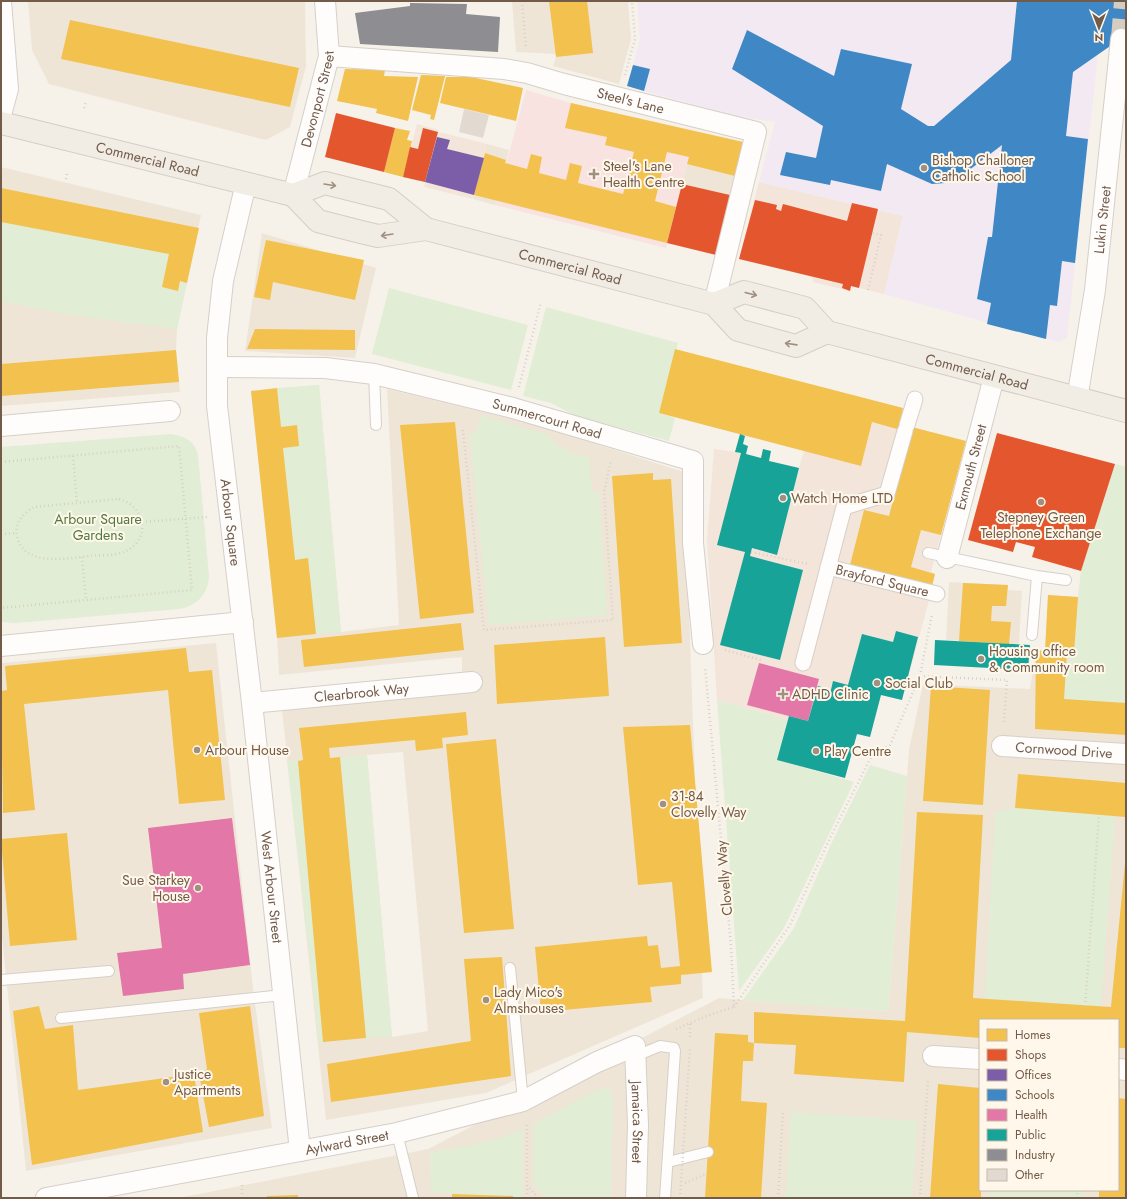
<svg xmlns="http://www.w3.org/2000/svg" width="1127" height="1199" font-family="Jost,sans-serif">
  <rect width="100%" height="100%" fill="#f6f2ea"/>
  <path fill="#efe5d7" fill-rule="evenodd" d="M 28,1 L 305,1 L 306,66 L 290,127 L 266,140 L 49,84 L 32,50 Z
    M 512,1 L 628,1 L 631,39 L 619,84 L 553,66 L 557,54 L 516,52 Z
    M 695,131 L 743,142 L 730,195 L 682,184 Z
    M 487,144 L 509,150 L 495,205 L 473,199 Z
    M 1,167 L 201,215 L 177,329 L 176,350 L 180,392 L 1,406 Z
    M 262,233 L 376,268 L 355,358 L 245,351 Z
    M 319,385 L 341,632 L 399,625 L 387,389 L 530,423 L 684,472 L 703,998 L 486,1093 L 326,1120 L 282,710 L 462,693 L 462,657 L 279,675 L 277,638 L 251,391 ZM 403,752 L 428,1031 L 392,1037 L 367,755 Z
    M 1115,464 L 1126,467 L 1126,1198 L 179,1198 L 428,1149 L 719,998 L 888,1011 L 909,750 L 923,684 L 1030,689 L 1036,650 L 1045,651 L 1048,595 L 1078,597 L 1081,571 ZM 980,1020 L 1118,1020 L 1118,1190 L 980,1190 Z
    M 949,582 L 1008,585 L 1007,590 L 1022,591 L 1019,644 L 946,640 Z
    M 216,643 L 253,988 L 272,1128 L 26,1171 L 1,927 L 1,663 Z"/>
  <path fill="#f4e5da" d="M 417,124 L 439,130 L 439,132 L 487,144 L 473,199 L 424,187 L 425,182 L 403,177 Z
    M 759,182 L 903,216 L 884,294 L 851,286 L 850,291 L 833,287 L 813,282 L 813,277 L 739,259 Z
    M 872,422 L 898,429 L 900,424 L 966,441 L 931,572 L 935,574 L 931,593 L 902,700 L 881,695 L 870,737 L 857,734 L 845,778 L 777,760 L 788,720 L 717,700 L 707,540 L 714,449 L 735,452 L 799,468 L 804,451 Z"/>
  <path fill="#f3e9f2" d="M 637,1 L 1126,1 L 1098,54 L 1067,338 L 1060,342 L 1046,339 L 884,294 L 903,216 L 759,182 L 775,122 L 736,116 L 644,91 L 650,70 L 633,65 L 640,39 Z"/>
  <path fill="#f8e3e1" d="M 526,90 L 571,103 L 695,131 L 666,248 L 495,205 Z"/>
  <path fill="#e1edd5" d="M 1,222 L 169,254 L 162,287 L 178,291 L 180,281 L 187,283 L 177,329 L 63,314 L 1,301 Z
    M 389,288 L 528,325 L 511,390 L 372,354 Z
    M 546,307 L 678,343 L 659,413 L 675,418 L 669,441 L 576,416 L 551,403 L 523,396 Z
    M 319,385 L 341,632 L 316,634 L 308,558 L 295,560 L 283,448 L 299,445 L 297,425 L 281,427 L 277,388 Z
    M 481,415 L 548,435 L 557,446 L 574,454 L 589,457 L 592,492 L 599,493 L 607,615 L 489,625 L 469,431 L 476,433 Z
    M 171,434 C 184,436 195,441 198,455 L 209,576 C 208,594 198,605 180,609 L 15,623 L 1,622 L 1,447 Z
    M 1115,464 L 1126,467 L 1126,703 L 1064,699 L 1067,652 L 1074,652 L 1081,571 Z
    M 717,700 L 788,720 L 778,760 L 854,782 L 784,928 L 739,991 Z
    M 367,755 L 392,1037 L 366,1038 L 340,757 Z
    M 287,761 L 298,761 L 323,1042 L 319,1043 Z
    M 870,765 L 907,776 L 888,1011 L 743,1000 L 794,928 L 832,842 Z
    M 1015,808 L 1115,816 L 1101,1007 L 985,998 L 995,812 Z
    M 598,1089 L 609,1089 L 613,1098 L 611,1198 L 545,1198 L 533,1184 L 534,1124 Z
    M 791,1112 L 917,1121 L 912,1198 L 786,1198 Z
    M 523,1129 L 523,1198 L 513,1198 L 512,1196 L 431,1192 L 430,1152 C 462,1148 493,1142 523,1129 Z
    M 990,1190 L 1083,1190 L 1082,1198 L 989,1198 Z"/>
  <path fill="#f2c14e" d="M 549,1 L 587,1 L 593,53 L 556,57 Z
    M 70,20 L 299,68 L 290,107 L 61,59 Z
    M 345,69 L 385,70 L 384,76 L 418,77 L 408,121 L 376,113 L 377,109 L 337,101 Z
    M 421,75 L 445,76 L 434,120 L 430,119 L 431,115 L 412,110 Z
    M 446,77 L 471,77 L 523,88 L 516,121 L 440,103 Z
    M 571,103 L 743,142 L 735,176 L 687,164 L 689,157 L 667,152 L 655,201 L 676,207 L 667,243 L 474,195 L 485,153 L 506,160 L 505,163 L 527,169 L 531,154 L 542,157 L 539,173 L 566,180 L 570,163 L 582,166 L 578,183 L 623,194 L 634,152 L 605,145 L 607,137 L 565,128 Z
    M 395,128 L 410,131 L 407,140 L 412,141 L 403,177 L 384,172 Z
    M 1,188 L 199,228 L 187,283 L 180,281 L 178,291 L 162,287 L 169,254 L 1,222 Z
    M 266,240 L 364,260 L 355,300 L 273,282 L 270,300 L 254,297 Z
    M 255,329 L 355,330 L 355,350 L 247,349 Z
    M 675,349 L 903,408 L 900,424 L 966,441 L 941,535 L 921,530 L 911,567 L 935,574 L 932,586 L 850,565 L 864,510 L 889,516 L 911,433 L 872,422 L 861,466 L 659,413 Z
    M 176,350 L 179,382 L 1,396 L 1,364 Z
    M 277,388 L 281,427 L 297,425 L 299,446 L 283,448 L 295,560 L 308,558 L 316,634 L 277,638 L 251,391 Z
    M 455,422 L 474,613 L 420,619 L 400,425 Z
    M 653,473 L 653,480 L 671,479 L 682,643 L 624,647 L 612,476 Z
    M 963,583 L 1008,585 L 1006,606 L 992,606 L 991,621 L 1011,622 L 1009,644 L 959,641 Z
    M 1048,595 L 1078,597 L 1074,653 L 1067,652 L 1064,699 L 1126,703 L 1126,735 L 1035,729 L 1036,650 L 1045,651 Z
    M 461,623 L 464,650 L 304,667 L 301,640 Z
    M 605,637 L 609,696 L 497,704 L 494,645 Z
    M 186,648 L 189,672 L 212,670 L 225,800 L 179,804 L 168,690 L 24,704 L 35,810 L 3,813 L 1,691 L 7,690 L 5,666 Z
    M 931,686 L 990,690 L 983,805 L 923,801 Z
    M 466,712 L 468,735 L 442,738 L 443,748 L 416,751 L 415,740 L 329,748 L 330,758 L 340,757 L 366,1038 L 323,1042 L 298,761 L 303,760 L 299,728 Z
    M 690,725 L 712,972 L 681,975 L 681,984 L 650,987 L 652,1002 L 541,1012 L 535,947 L 647,936 L 648,946 L 658,945 L 661,968 L 680,966 L 672,882 L 638,885 L 623,727 Z
    M 496,739 L 514,929 L 464,933 L 446,744 Z
    M 1018,774 L 1126,783 L 1126,817 L 1015,808 Z
    M 917,812 L 983,815 L 973,998 L 1111,1007 L 1126,853 L 1126,1048 L 1118,1048 L 1118,1020 L 980,1020 L 980,1038 L 907,1032 L 904,1082 L 794,1074 L 796,1045 L 754,1043 L 754,1012 L 905,1021 Z
    M 67,833 L 77,940 L 10,946 L 1,839 Z
    M 502,957 L 511,1076 L 331,1102 L 327,1064 L 471,1041 L 464,959 Z
    M 39,1006 L 45,1029 L 73,1025 L 78,1090 L 194,1074 L 203,1132 L 32,1165 L 13,1011 Z
    M 250,1006 L 264,1116 L 209,1127 L 199,1074 L 207,1069 L 199,1013 Z
    M 715,1033 L 748,1035 L 748,1042 L 754,1043 L 753,1061 L 743,1061 L 741,1101 L 767,1103 L 761,1198 L 705,1198 Z
    M 938,1084 L 980,1088 L 981,1198 L 930,1198 Z
    M 1118,1098 L 1126,1099 L 1126,1198 L 1099,1198 L 1099,1190 L 1118,1190 Z
    M 452,1194 L 513,1196 L 513,1198 L 452,1198 Z
    M 298,1195 L 298,1198 L 267,1198 L 267,1196 Z"/>
  <path fill="#e4572e" d="M 336,113 L 395,128 L 384,172 L 325,157 Z
    M 423,128 L 438,132 L 425,182 L 403,177 L 410,147 L 418,149 Z
    M 682,184 L 730,195 L 716,255 L 667,243 Z
    M 755,200 L 777,205 L 776,209 L 781,211 L 783,204 L 847,221 L 852,203 L 878,209 L 859,288 L 851,286 L 850,291 L 842,288 L 843,284 L 739,259 Z
    M 997,433 L 1115,464 L 1081,571 L 1032,557 L 1035,547 L 1016,542 L 1013,552 L 968,540 Z"/>
  <path fill="#7b5ea7" d="M 437,137 L 450,140 L 447,149 L 484,158 L 474,195 L 425,182 Z"/>
  <path fill="#3f88c5" d="M 1017,1 L 1126,1 L 1126,35 L 1073,72 L 1066,136 L 1088,139 L 1075,263 L 1062,261 L 1057,306 L 1050,305 L 1046,339 L 987,324 L 991,303 L 977,299 L 988,237 L 992,237 L 1002,145 L 960,177 L 945,183 L 932,184 L 887,164 L 881,191 L 831,180 L 830,185 L 780,175 L 786,152 L 816,158 L 823,126 L 732,69 L 747,30 L 834,76 L 841,49 L 912,64 L 901,109 L 928,126 L 934,126 L 1011,60 Z
    M 633,65 L 650,69 L 644,91 L 627,86 Z"/>
  <path fill="#e377a8" d="M 759,663 L 819,679 L 808,721 L 747,705 Z
    M 232,818 L 250,965 L 183,974 L 184,989 L 123,996 L 117,953 L 162,948 L 148,828 Z"/>
  <path fill="#17a398" d="M 740,434 L 745,436 L 743,444 L 748,446 L 746,454 L 761,458 L 763,449 L 771,451 L 769,461 L 799,468 L 777,555 L 752,548 L 750,556 L 803,570 L 780,660 L 720,645 L 745,552 L 717,545 L 741,453 L 735,452 Z
    M 896,631 L 918,637 L 902,700 L 881,695 L 870,737 L 857,734 L 845,778 L 777,760 L 789,716 L 808,721 L 818,686 L 831,690 L 833,681 L 848,685 L 862,634 L 893,642 Z
    M 935,640 L 1030,645 L 1028,670 L 934,665 Z"/>
  <path fill="#8d8d92" d="M 410,3 L 467,4 L 466,14 L 500,17 L 498,52 L 360,44 L 355,13 L 410,6 Z"/>
  <path fill="#e2dad1" d="M 464,109 L 489,115 L 483,138 L 459,132 Z"/>
  <g fill="none" stroke-linecap="round" stroke-linejoin="round">
    <path stroke="#d5ccc2" stroke-width="20" stroke-dasharray="20 10" stroke-linecap="butt" d="M 1121,39 L 1124,1"/>
    <g stroke="#d5cfc8" stroke-width="12">
      <path id="service" d="M 374,374 L 376,425
        M 928,553 L 1037,576 L 1066,580
        M 1032,635 L 1037,576
        M 510,968 L 523,1101
        M 1,980 L 109,971
        M 61,1018 L 283,995
        M 636,1056 L 660,1046 L 674,1048 L 675,1051 L 665,1198
        M 397,1133 L 413,1198
        M 668,1162 L 708,1152"/>
    </g>
    <g stroke="#d5cfc8" stroke-width="17">
      <g id="pedestrian">
        <path d="M 907,425 L 915,399"/>
        <path id="s1" d="M 828,567 L 937,594"/>
        <path d="M 803,663 L 844,507 L 887,494 L 905,431"/>
      </g>
    </g>
    <g stroke="#d5cfc8" stroke-width="22">
      <g id="minor">
        <path id="s2" d="M 329,56 L 504,69 L 527,73 L 564,84 L 756,132 L 714,304"/>
        <path d="M 1,115 L 8,89 L 1,1"/>
        <path id="s3" d="M 246,183 L 223,281 L 217,338 L 217,406 L 252,703 L 300,1151"/>
        <path id="s4" d="M 293,195 L 329,56 L 325,1"/>
        <path id="s5" d="M 217,367 L 325,368 L 374,374 L 513,408 L 693,461 L 693,543 L 703,644"/>
        <path id="s6" d="M 1077,399 L 1095,290 L 1121,39"/>
        <path d="M 1,426 L 170,411"/>
        <path id="s7" d="M 947,558 L 994,377"/>
        <path d="M 1,646 L 243,622"/>
        <path id="s8" d="M 252,703 L 472,682"/>
        <path id="s9" d="M 1002,746 L 1126,754"/>
        <path d="M 933,1056 L 980,1059"/>
        <path d="M 1118,1069 L 1126,1070"/>
        <path id="s10" d="M 46,1198 L 397,1133 L 523,1101 L 597,1062 L 635,1046 L 638,1125 L 636,1198"/>
      </g>
    </g>
    <g stroke="#d5cdc6" stroke-width="24">
      <g id="trunk">
        <path id="s11" d="M 1,123 L 293,195 L 318,221 L 361,232 L 378,236 L 426,229 L 714,304 L 738,330 L 796,346 L 827,332"/>
        <path d="M 293,195 L 325,183 L 389,199 L 426,229"/>
        <path id="s12" d="M 714,304 L 744,292 L 805,308 L 827,332 L 1126,411"/>
      </g>
    </g>
    <path stroke="#d7d0cb" stroke-width="2.5" stroke-dasharray="1 3" stroke-linecap="butt" d="M 522,1 L 526,48
      M 625,75 L 635,39 L 632,1
      M 84,108 L 86,102
      M 66,179 L 67,174
      M 868,290 L 881,235 L 872,233
      M 519,387 L 541,302
      M 463,430 L 484,630 L 613,620 L 604,492 L 611,460
      M 73,456 L 77,503
      M 1,462 L 179,446 L 192,590 L 1,608
      M 119,499 C 145,506 152,538 126,551 C 115,556 101,555 89,556 C 67,558 24,568 17,536 C 14,523 24,513 34,507 Z
      M 142,522 L 207,517
      M 1,534 L 16,533
      M 751,552 L 808,564
      M 82,557 L 86,600
      M 725,650 L 761,660
      M 920,676 L 1007,680 L 1004,722
      M 1085,1006 L 1099,815
      M 734,1007 L 790,925 L 830,838 L 872,755 L 890,745 L 920,676 L 932,614
      M 676,1029 L 709,1015 L 734,1007 L 731,946 L 705,667
      M 690,1037 L 690,1023
      M 527,1125 L 527,1198
      M 685,1183 L 706,1174
      M 527,1185 L 538,1198
      M 242,1198 L 242,1185
      M 778,1198 L 783,1111
      M 920,1198 L 928,1079
      M 1077,1198 L 1078,1190"/>
    <use href="#service" stroke="#fefdfc" stroke-width="10"/>
    <use href="#pedestrian" stroke="#fefdfc" stroke-width="15"/>
    <use href="#minor" stroke="#fefdfc" stroke-width="20"/>
    <use href="#trunk" stroke="#f1ece4" stroke-width="22"/>
    <path stroke="#d7d0cb" stroke-width="2.5" stroke-dasharray="1 3" stroke-linecap="butt" d="M 680,1198 L 690,1048"/>
  </g>
  <defs><path id="oneway-shaft" d="M-6 0H5M1.5-3L5.5 0L1.5 3" fill="none" stroke-width="1.6" stroke-linecap="round" stroke-linejoin="round"/></defs>
  <g stroke="#9f8e80">
    <use href="#oneway-shaft" transform="translate(330 185) rotate(9)"/>
    <use href="#oneway-shaft" transform="translate(387 235) rotate(171)"/>
    <use href="#oneway-shaft" transform="translate(751 294) rotate(14)"/>
    <use href="#oneway-shaft" transform="translate(791 344) rotate(-172)"/>
  </g>
  <g fill="#a19082" stroke="#fff8ea" stroke-width="1.5">
    <circle cx="924" cy="168" r="4"/>
    <path d="M592 168h4v4h4v4h-4v4h-4v-4h-4v-4h4z"/>
    <circle cx="783" cy="498" r="4"/>
    <circle cx="1041" cy="502" r="4"/>
    <circle cx="981" cy="659" r="4"/>
    <circle cx="877" cy="683" r="4"/>
    <path d="M781 688h4v4h4v4h-4v4h-4v-4h-4v-4h4z"/>
    <circle cx="197" cy="750" r="4"/>
    <circle cx="816" cy="751" r="4"/>
    <circle cx="663" cy="804" r="4"/>
    <circle cx="198" cy="888" r="4"/>
    <circle cx="486" cy="1000" r="4"/>
    <circle cx="166" cy="1082" r="4"/>
  </g>
  <g text-anchor="middle" stroke-width="4" stroke-linejoin="round" paint-order="stroke">
    <g font-size="14" fill="#735b4a" stroke="#fff8ea">
      <text dy="5" stroke="none"><textPath href="#s4" startOffset="99">Devonport Street</textPath></text>
      <text dy="5" stroke="none"><textPath href="#s2" startOffset="306">Steel's Lane</textPath></text>
      <text dy="5" stroke="none"><textPath href="#s11" startOffset="151">Commercial Road</textPath></text>
      <text dy="5" stroke="none"><textPath href="#s6" startOffset="181">Lukin Street</textPath></text>
      <text dy="5" stroke="none"><textPath href="#s11" startOffset="596">Commercial Road</textPath></text>
      <text dy="5" stroke="none"><textPath href="#s12" startOffset="283">Commercial Road</textPath></text>
      <text dy="5" stroke="none"><textPath href="#s5" startOffset="336">Summercourt Road</textPath></text>
      <text dy="5" stroke="none"><textPath href="#s7" startOffset="94">Exmouth Street</textPath></text>
      <text dy="5" stroke="none"><textPath href="#s3" startOffset="343">Arbour Square</textPath></text>
      <text dy="5" stroke="none"><textPath href="#s1" startOffset="56">Brayford Square</textPath></text>
      <text dy="5" stroke="none"><textPath href="#s8" startOffset="110">Clearbrook Way</textPath></text>
      <text dy="5" stroke="none"><textPath href="#s9" startOffset="62">Cornwood Drive</textPath></text>
      <text transform="translate(724 878) rotate(-95)" y="5">Clovelly Way</text>
      <text dy="5" stroke="none"><textPath href="#s3" startOffset="710">West Arbour Street</textPath></text>
      <text dy="5" stroke="none"><textPath href="#s10" startOffset="688">Jamaica Street</textPath></text>
      <text dy="5" stroke="none"><textPath href="#s10" startOffset="306">Aylward Street</textPath></text>
    </g>
    <g font-size="14" fill="#735b4a" stroke="#fff8ea" text-anchor="start">
      <text x="932" y="165">Bishop Challoner<tspan x="932" dy="16">Catholic School</tspan></text>
      <text x="603" y="171">Steel's Lane<tspan x="603" dy="16">Health Centre</tspan></text>
      <text x="791" y="503">Watch Home LTD</text>
      <text x="1041" y="522" text-anchor="middle">Stepney Green<tspan x="1041" dy="16">Telephone Exchange</tspan></text>
      <text x="989" y="656">Housing office<tspan x="989" dy="16">&amp; Community room</tspan></text>
      <text x="885" y="688">Social Club</text>
      <text x="792" y="699">ADHD Clinic</text>
      <text x="205" y="755">Arbour House</text>
      <text x="824" y="756">Play Centre</text>
      <text x="671" y="801">31-84<tspan x="671" dy="16">Clovelly Way</tspan></text>
      <text x="190" y="885" text-anchor="end">Sue Starkey<tspan x="190" dy="16">House</tspan></text>
      <text x="494" y="997">Lady Mico's<tspan x="494" dy="16">Almshouses</tspan></text>
      <text x="174" y="1079">Justice<tspan x="174" dy="16">Apartments</tspan></text>
    </g>
    <g font-size="14" fill="#507942" stroke="#fff8ea">
      <text x="98" y="524">Arbour Square<tspan x="98" dy="16">Gardens</tspan></text>
    </g>
  </g>
  <rect width="1127" height="1199" fill="none" stroke="#735b4a" stroke-width="4"/>
  <rect x="979" y="1019" width="140" height="172" fill="#fff8ea" stroke="#c7b9aa"/>
  <rect x="987" y="1029" width="20" height="12" fill="#f2c14e" stroke="#c7b9aa"/>
  <text x="1015" y="1039" font-size="12" fill="#735b4a">Homes</text>
  <rect x="987" y="1049" width="20" height="12" fill="#e4572e" stroke="#c7b9aa"/>
  <text x="1015" y="1059" font-size="12" fill="#735b4a">Shops</text>
  <rect x="987" y="1069" width="20" height="12" fill="#7b5ea7" stroke="#c7b9aa"/>
  <text x="1015" y="1079" font-size="12" fill="#735b4a">Offices</text>
  <rect x="987" y="1089" width="20" height="12" fill="#3f88c5" stroke="#c7b9aa"/>
  <text x="1015" y="1099" font-size="12" fill="#735b4a">Schools</text>
  <rect x="987" y="1109" width="20" height="12" fill="#e377a8" stroke="#c7b9aa"/>
  <text x="1015" y="1119" font-size="12" fill="#735b4a">Health</text>
  <rect x="987" y="1129" width="20" height="12" fill="#17a398" stroke="#c7b9aa"/>
  <text x="1015" y="1139" font-size="12" fill="#735b4a">Public</text>
  <rect x="987" y="1149" width="20" height="12" fill="#8d8d92" stroke="#c7b9aa"/>
  <text x="1015" y="1159" font-size="12" fill="#735b4a">Industry</text>
  <rect x="987" y="1169" width="20" height="12" fill="#e2dad1" stroke="#c7b9aa"/>
  <text x="1015" y="1179" font-size="12" fill="#735b4a">Other</text>
  <g transform="translate(1099 28) rotate(180)" stroke="#fff8ea" stroke-width="3" paint-order="stroke">
  <path d="M0-3L7 15L0 10L-7 15Z" fill="#735b4a"/>
  <text y="-6" font-size="11" font-weight="bold" text-anchor="middle" fill="#735b4a">N</text>
  </g>
</svg>
